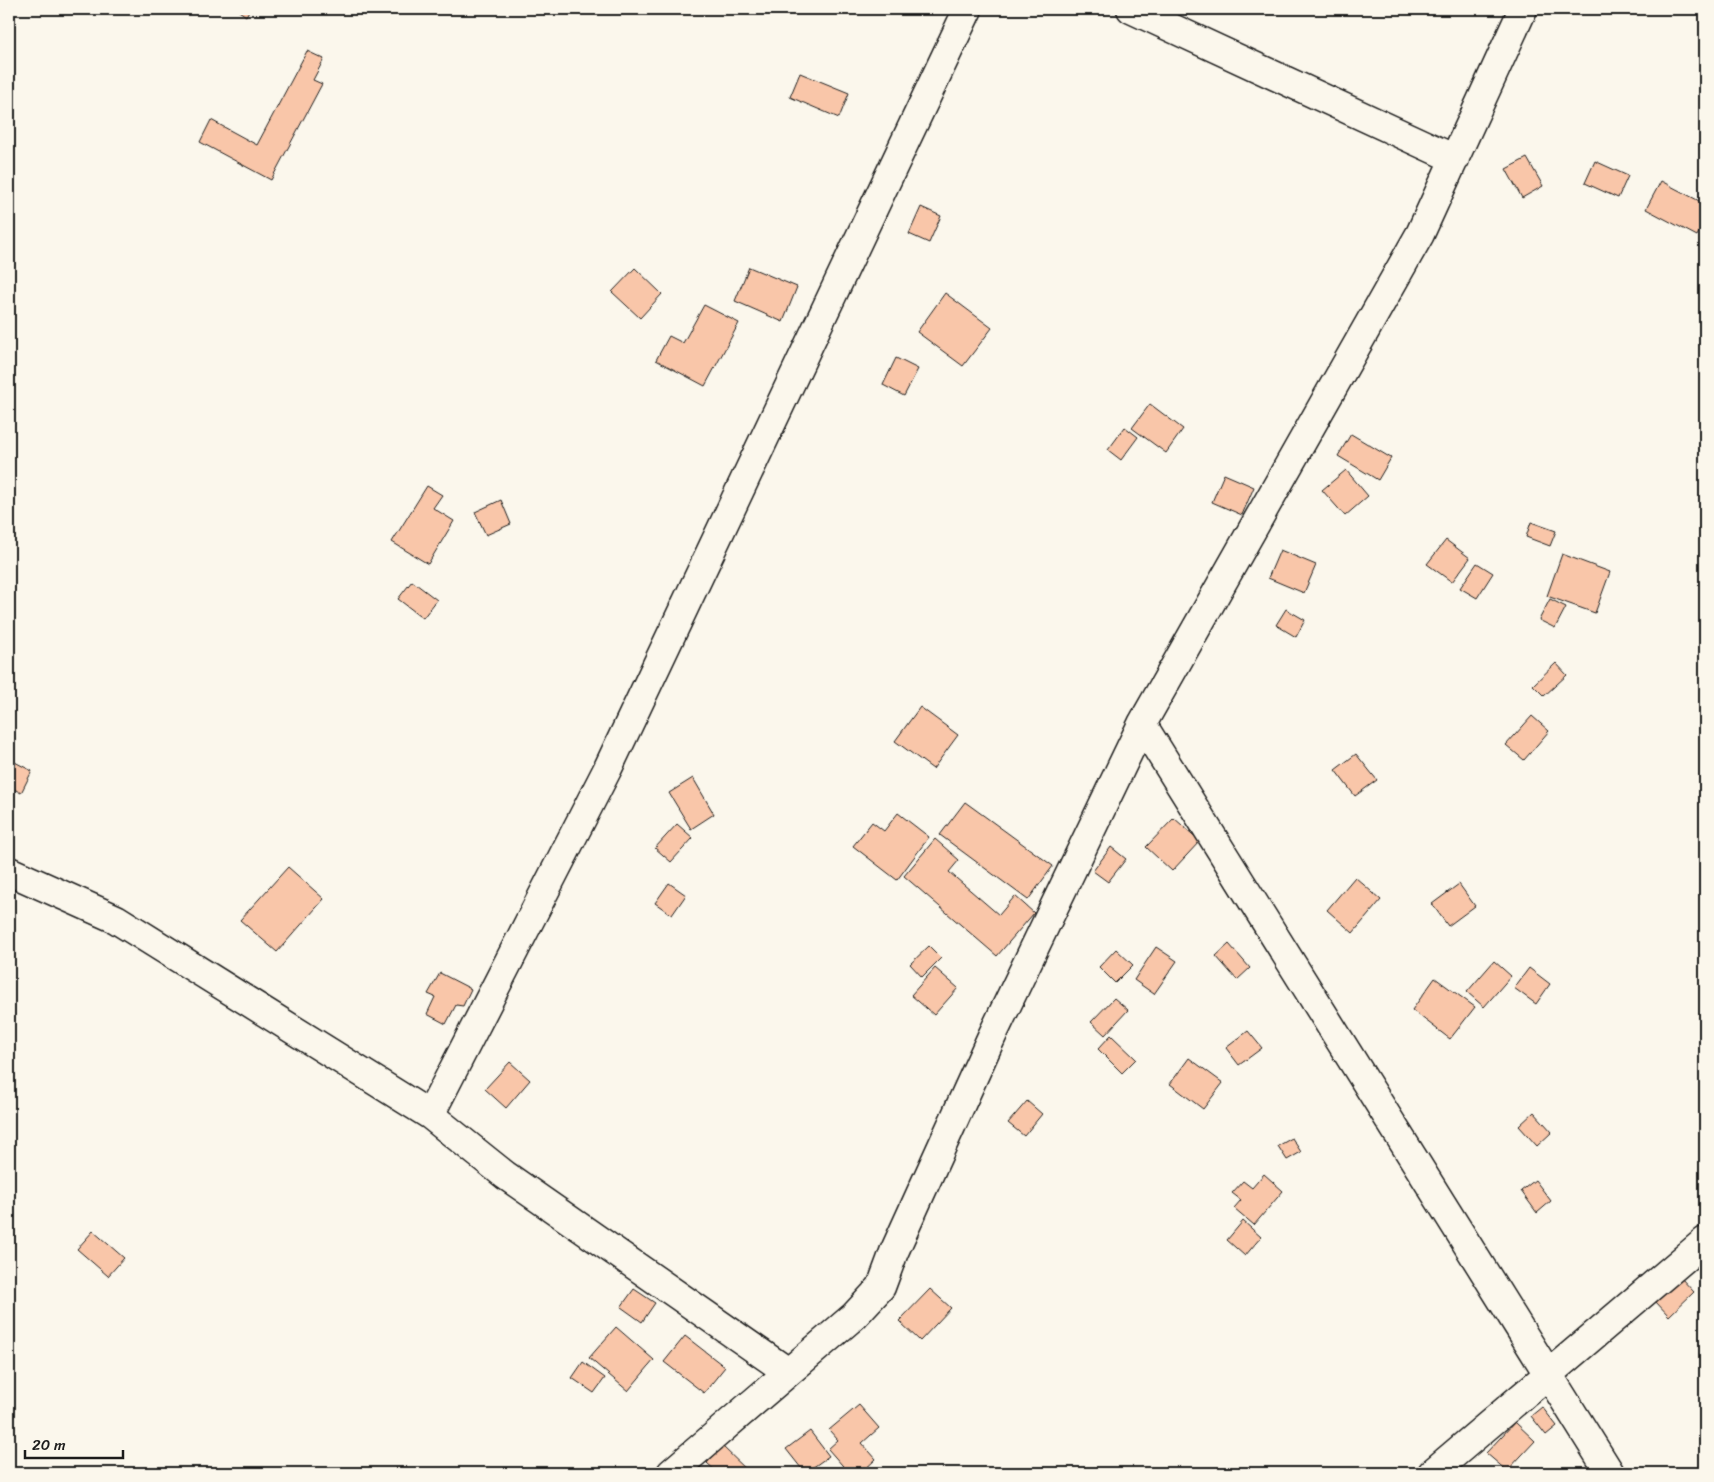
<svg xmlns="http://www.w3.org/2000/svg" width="1714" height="1482" font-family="Sriracha,sans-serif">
  <rect width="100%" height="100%" fill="#fbf7ec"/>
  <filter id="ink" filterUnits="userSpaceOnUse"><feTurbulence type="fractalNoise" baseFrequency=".02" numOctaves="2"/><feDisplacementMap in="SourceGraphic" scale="10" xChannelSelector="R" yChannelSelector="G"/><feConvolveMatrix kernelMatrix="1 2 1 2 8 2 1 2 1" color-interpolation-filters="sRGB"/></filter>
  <g filter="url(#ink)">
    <path fill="#f9c6a9" stroke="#1c1c1c" d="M 236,9 L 250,9 L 246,16 Z
      M 307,51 L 324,59 L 313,80 L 322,84 L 271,180 L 200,142 L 211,120 L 257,145 Z
      M 800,73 L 849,93 L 839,118 L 790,97 Z
      M 1527,158 L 1543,186 L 1522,198 L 1506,169 Z
      M 1595,161 L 1628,176 L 1618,198 L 1585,183 Z
      M 1661,181 L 1705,204 L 1705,221 L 1697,236 L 1646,209 Z
      M 921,207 L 941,216 L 929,243 L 909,234 Z
      M 749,267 L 797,287 L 783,322 L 735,301 Z
      M 635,268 L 662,294 L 640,318 L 612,292 Z
      M 945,293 L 992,328 L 963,366 L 917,332 Z
      M 704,305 L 739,323 L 705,386 L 656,360 L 669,336 L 683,343 Z
      M 896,358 L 918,369 L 904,396 L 883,385 Z
      M 1150,404 L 1183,429 L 1166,453 L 1132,428 Z
      M 1125,427 L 1138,437 L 1121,460 L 1108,450 Z
      M 1351,434 L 1391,458 L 1378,480 L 1338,456 Z
      M 1346,470 L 1368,496 L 1345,516 L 1322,490 Z
      M 1224,474 L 1254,487 L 1242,515 L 1212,502 Z
      M 427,486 L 442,495 L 433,508 L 454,521 L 428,564 L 392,542 Z
      M 501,500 L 511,524 L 486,535 L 475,512 Z
      M 1531,522 L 1556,531 L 1550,546 L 1526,537 Z
      M 1446,540 L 1470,558 L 1452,582 L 1427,564 Z
      M 1280,550 L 1316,565 L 1304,593 L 1268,578 Z
      M 1562,554 L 1610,572 L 1595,613 L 1547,596 Z
      M 1477,563 L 1493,573 L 1477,598 L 1460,588 Z
      M 412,581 L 437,600 L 423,618 L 398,599 Z
      M 1550,599 L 1566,607 L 1555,628 L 1539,620 Z
      M 1286,609 L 1305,620 L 1296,637 L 1276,625 Z
      M 1556,663 L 1567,675 L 1544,696 L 1533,685 Z
      M 920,707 L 958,735 L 933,769 L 895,741 Z
      M 1532,716 L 1549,731 L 1524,760 L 1506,745 Z
      M 1356,754 L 1377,780 L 1355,796 L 1335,770 Z
      M 9,759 L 32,771 L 21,793 L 9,786 Z
      M 693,778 L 714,814 L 691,829 L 669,793 Z
      M 965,802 L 1053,866 L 1028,900 L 940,835 Z
      M 898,813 L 929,837 L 897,880 L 853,846 L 872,822 L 884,831 Z
      M 1174,818 L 1200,841 L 1172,871 L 1146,847 Z
      M 677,824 L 693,838 L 671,862 L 655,848 Z
      M 935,839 L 959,860 L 949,872 L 999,915 L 1015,896 L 1034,913 L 997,956 L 904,876 Z
      M 1111,847 L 1126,859 L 1108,882 L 1093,871 Z
      M 288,867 L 324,899 L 277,952 L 240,920 Z
      M 1355,877 L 1381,900 L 1353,933 L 1327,910 Z
      M 669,883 L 686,895 L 672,915 L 655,903 Z
      M 1459,884 L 1475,906 L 1448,926 L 1432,904 Z
      M 1229,944 L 1250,968 L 1237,980 L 1216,956 Z
      M 929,946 L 941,958 L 922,977 L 910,964 Z
      M 1156,947 L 1177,961 L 1154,994 L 1134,980 Z
      M 1116,949 L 1133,965 L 1115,983 L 1099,967 Z
      M 1494,961 L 1511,976 L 1484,1007 L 1467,992 Z
      M 935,968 L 958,988 L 934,1015 L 911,995 Z
      M 1529,968 L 1550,984 L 1536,1004 L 1514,988 Z
      M 440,973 L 471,989 L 463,1006 L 456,1005 L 446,1024 L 427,1014 L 435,997 L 428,994 Z
      M 1435,978 L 1475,1007 L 1450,1039 L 1412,1010 Z
      M 1114,998 L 1128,1010 L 1105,1035 L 1091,1022 Z
      M 1248,1031 L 1262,1048 L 1239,1065 L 1226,1048 Z
      M 1111,1035 L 1136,1059 L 1122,1073 L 1098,1049 Z
      M 1189,1058 L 1223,1083 L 1203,1109 L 1170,1084 Z
      M 510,1062 L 530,1080 L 506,1108 L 485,1089 Z
      M 1027,1101 L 1042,1114 L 1024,1136 L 1008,1123 Z
      M 1534,1112 L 1552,1132 L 1537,1146 L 1519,1126 Z
      M 1292,1138 L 1301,1152 L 1287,1160 L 1278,1146 Z
      M 1264,1174 L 1283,1191 L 1254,1225 L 1234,1208 L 1241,1200 L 1232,1193 L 1243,1181 L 1252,1188 Z
      M 1535,1180 L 1551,1201 L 1537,1213 L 1521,1191 Z
      M 1243,1221 L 1261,1237 L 1245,1256 L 1227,1240 Z
      M 93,1231 L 124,1258 L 108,1276 L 77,1249 Z
      M 1680,1277 L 1694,1292 L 1669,1316 L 1655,1301 Z
      M 634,1289 L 655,1303 L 642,1322 L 621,1307 Z
      M 930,1289 L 951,1308 L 920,1341 L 899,1321 Z
      M 616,1327 L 654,1360 L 628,1391 L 589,1358 Z
      M 685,1336 L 725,1367 L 704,1393 L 664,1362 Z
      M 583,1362 L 605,1378 L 594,1393 L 572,1378 Z
      M 859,1405 L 879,1428 L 862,1443 L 876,1459 L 861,1473 L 849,1473 L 828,1449 L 838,1440 L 829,1430 Z
      M 1542,1407 L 1557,1426 L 1546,1435 L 1531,1416 Z
      M 1515,1422 L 1535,1441 L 1507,1471 L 1486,1453 Z
      M 810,1431 L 829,1456 L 805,1473 L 786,1449 Z
      M 722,1446 L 750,1473 L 718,1473 L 707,1463 Z"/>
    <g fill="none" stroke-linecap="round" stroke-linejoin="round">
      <g stroke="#1c1c1c" stroke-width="31">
        <path id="minor" d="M 1131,9 L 1455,159
          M 1142,724 L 1610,1473
          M 9,871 L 116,919 L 430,1115
          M 788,1372 L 505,1175 L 430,1115 L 608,768 L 968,9
          M 671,1473 L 854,1316 L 881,1287 L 894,1252 L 992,1036 L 1142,724 L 1420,234 L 1523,9
          M 1432,1473 L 1705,1241"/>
      </g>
      <use href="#minor" stroke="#fbf7ec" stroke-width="28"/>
    </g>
  </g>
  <rect width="1714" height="1482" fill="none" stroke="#fbf7ec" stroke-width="30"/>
  <rect x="15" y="15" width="1684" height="1452" fill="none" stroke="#1c1c1c" stroke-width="2" filter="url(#ink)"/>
  <path d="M25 1450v8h98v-8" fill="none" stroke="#1c1c1c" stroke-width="2.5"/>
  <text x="32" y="1450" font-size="15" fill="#1c1c1c" stroke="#fbf7ec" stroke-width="4" paint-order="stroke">20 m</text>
</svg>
